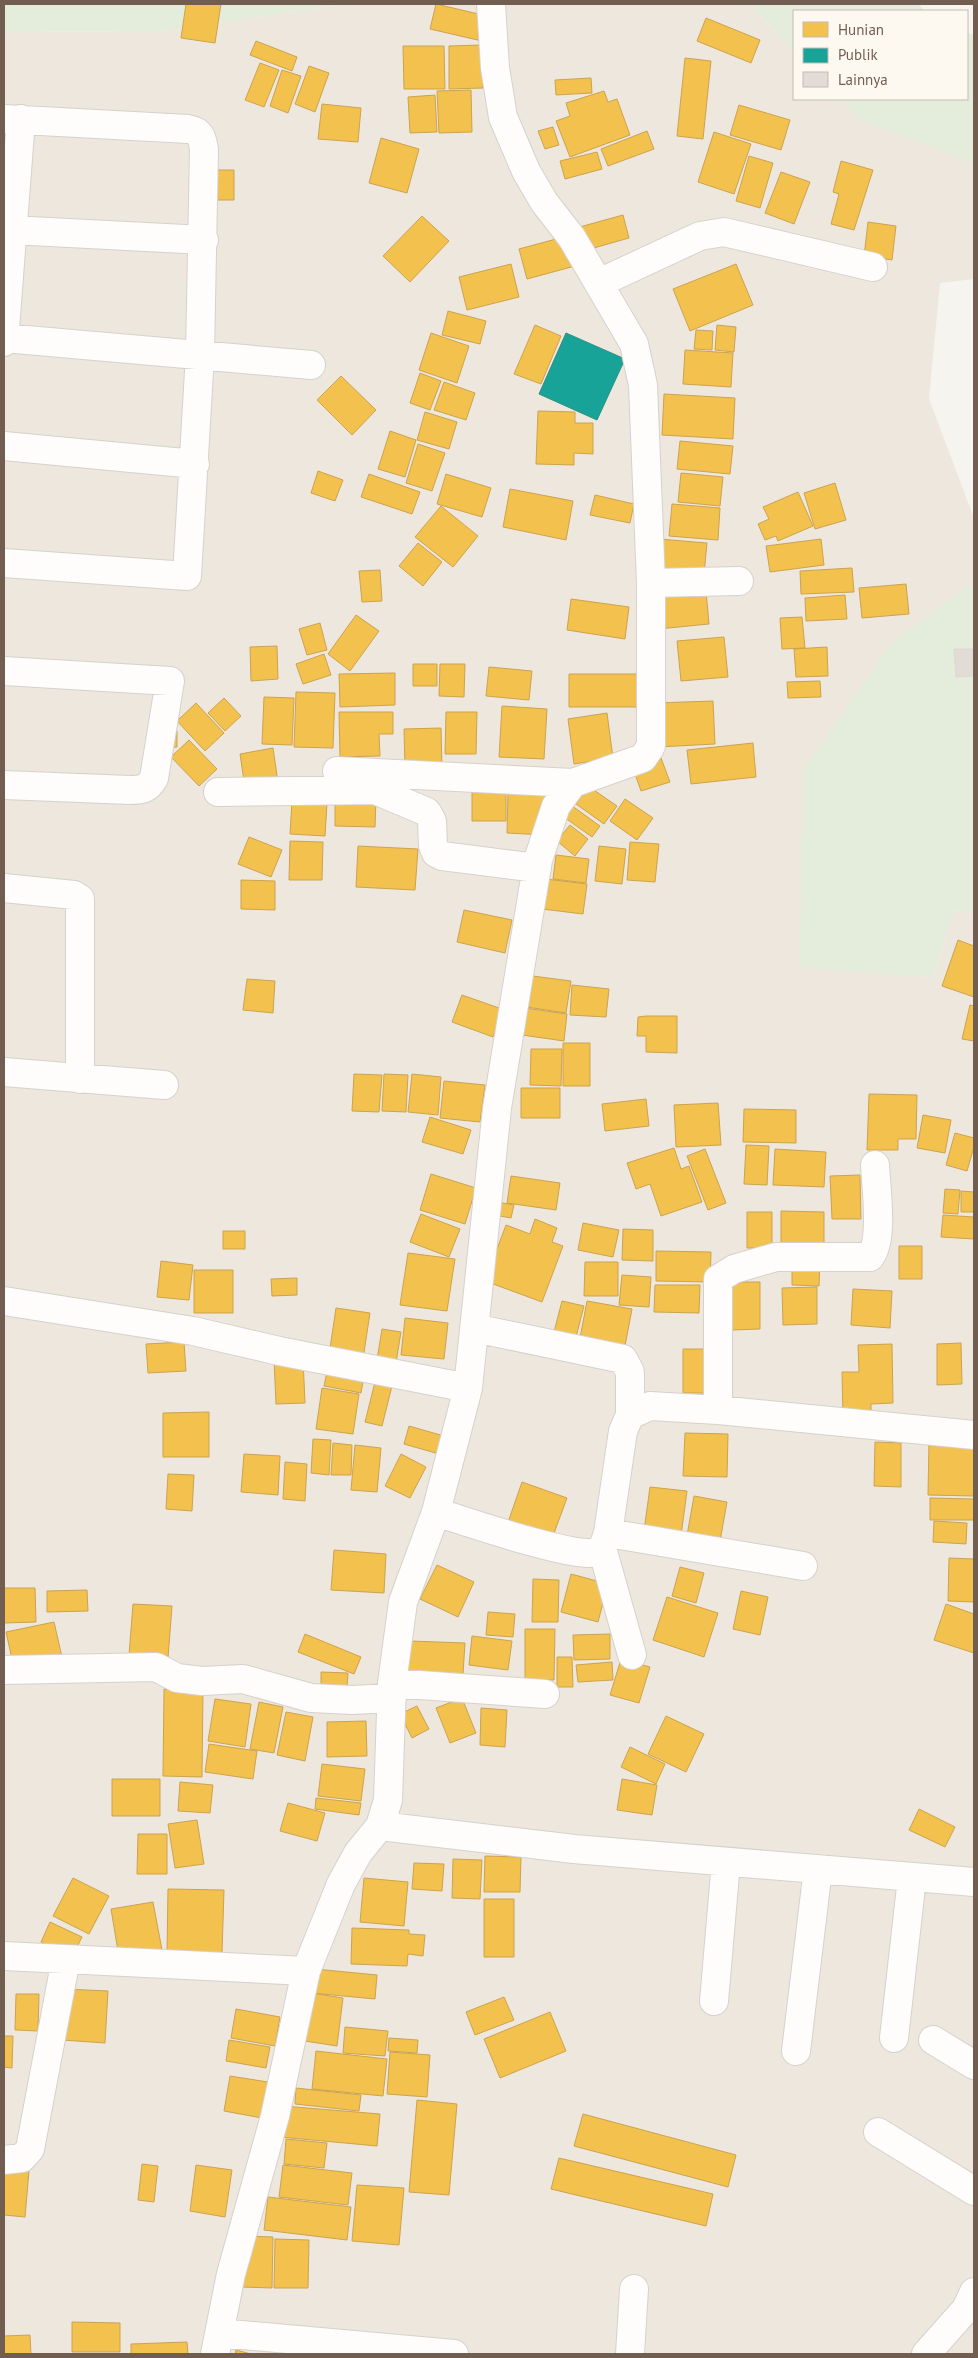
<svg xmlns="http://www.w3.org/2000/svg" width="978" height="2358" font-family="'PT Sans',sans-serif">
  <rect width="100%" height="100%" fill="#f6f4ee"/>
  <path fill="#eee7dd" d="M 347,4 L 749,4 L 794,51 L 794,99 L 840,99 L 860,120 L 974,163 L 974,279 L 940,283 L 929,399 L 974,518 L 974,581 L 890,645 L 800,967 L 933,977 L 954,911 L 974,913 L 974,2354 L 4,2354 L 4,31 L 156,32 Z"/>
  <path fill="#e4eddb" d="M 4,4 L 347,4 L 156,32 L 4,31 Z
    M 749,4 L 919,4 L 924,11 L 794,11 L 794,51 Z
    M 967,33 L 974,35 L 974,163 L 860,120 L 840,99 L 967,99 Z
    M 974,581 L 974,913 L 954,911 L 933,977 L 800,968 L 803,770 L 890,645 Z"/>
  <path fill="#f2c14e" stroke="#cca34f" d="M 186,4 L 221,4 L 215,43 L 181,38 Z
    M 436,4 L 487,16 L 482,41 L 430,29 Z
    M 706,18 L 760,40 L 751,63 L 697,41 Z
    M 256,41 L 297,57 L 292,71 L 250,55 Z
    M 482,45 L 483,88 L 449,89 L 449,46 Z
    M 403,46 L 444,46 L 445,89 L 404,89 Z
    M 685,58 L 711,61 L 703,139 L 677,136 Z
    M 260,63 L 279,70 L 264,107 L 245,100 Z
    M 309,66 L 329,73 L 315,112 L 295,104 Z
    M 282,70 L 301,76 L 288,113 L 270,106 Z
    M 591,78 L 592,93 L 556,95 L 555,80 Z
    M 471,90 L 472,132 L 439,133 L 437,91 Z
    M 604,91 L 608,102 L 617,99 L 630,135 L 570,157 L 556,121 L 570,116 L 566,103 Z
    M 435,95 L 437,132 L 410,133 L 408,97 Z
    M 322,104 L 361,108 L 358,142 L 318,139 Z
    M 739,105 L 790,120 L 781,150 L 730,135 Z
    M 553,127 L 559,145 L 545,149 L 538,131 Z
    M 647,131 L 654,149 L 608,166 L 601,149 Z
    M 714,132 L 751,144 L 734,194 L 698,182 Z
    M 381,138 L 419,149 L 407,193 L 369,183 Z
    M 597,152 L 602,169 L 565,179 L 560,161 Z
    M 749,156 L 773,163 L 760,208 L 736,201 Z
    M 841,161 L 873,170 L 854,230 L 831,224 L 839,194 L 833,192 Z
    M 212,170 L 234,170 L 234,200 L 212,200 Z
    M 781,172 L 810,182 L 794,224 L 765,213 Z
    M 623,215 L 629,238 L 583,251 L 576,228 Z
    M 422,216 L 449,241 L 410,282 L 383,256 Z
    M 868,222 L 896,226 L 892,260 L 864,256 Z
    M 567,236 L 575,266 L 527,279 L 519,249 Z
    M 511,264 L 519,297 L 467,310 L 459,277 Z
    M 736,264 L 753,305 L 690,331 L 673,289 Z
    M 448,311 L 486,321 L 480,344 L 442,335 Z
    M 535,325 L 561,336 L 541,384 L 514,374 Z
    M 717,325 L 736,327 L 734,352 L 715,350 Z
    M 696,330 L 713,331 L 712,350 L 694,349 Z
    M 431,333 L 469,346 L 457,383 L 419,370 Z
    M 685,350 L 733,353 L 731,387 L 683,384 Z
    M 420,373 L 441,381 L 430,410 L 410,403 Z
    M 341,376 L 376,410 L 352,435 L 317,400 Z
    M 444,382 L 475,393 L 466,420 L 434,410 Z
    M 664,394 L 735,398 L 733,439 L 662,435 Z
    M 538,411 L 575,412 L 575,423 L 593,423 L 593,454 L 574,453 L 574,465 L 536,464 Z
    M 425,412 L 457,422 L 449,449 L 417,440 Z
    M 390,431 L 416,440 L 405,477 L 378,469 Z
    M 680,441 L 733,446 L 730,474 L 677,469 Z
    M 418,444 L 445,453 L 432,491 L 406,483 Z
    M 318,471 L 343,480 L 335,501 L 311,493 Z
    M 681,473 L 723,477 L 720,506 L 678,502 Z
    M 369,474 L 420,492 L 412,514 L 361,497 Z
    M 446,474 L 491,488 L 482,517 L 437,504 Z
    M 835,483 L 846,520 L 815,529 L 804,493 Z
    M 510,489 L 573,501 L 566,540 L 503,527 Z
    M 798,492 L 813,526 L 778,541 L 776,536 L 765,540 L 758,524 L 769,519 L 763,507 Z
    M 595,495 L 634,504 L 630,523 L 590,515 Z
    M 672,504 L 720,508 L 718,540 L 669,536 Z
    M 441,506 L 478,536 L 453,567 L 415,537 Z
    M 659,539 L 707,543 L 704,574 L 656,570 Z
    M 821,539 L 824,565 L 770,572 L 766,546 Z
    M 418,543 L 442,562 L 423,586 L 399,566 Z
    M 852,568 L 854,592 L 801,594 L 800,571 Z
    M 380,570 L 382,601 L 362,602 L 359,571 Z
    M 906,584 L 909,614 L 862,618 L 859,588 Z
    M 706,591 L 709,624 L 658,629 L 655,596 Z
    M 845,595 L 847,619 L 806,621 L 805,598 Z
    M 571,599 L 629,607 L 625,639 L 567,630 Z
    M 356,615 L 379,631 L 350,671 L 328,654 Z
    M 802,617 L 805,648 L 782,649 L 780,618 Z
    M 320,623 L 327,650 L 307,655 L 299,629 Z
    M 724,637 L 728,677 L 681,681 L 677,641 Z
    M 277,646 L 278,679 L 251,681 L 250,647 Z
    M 827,647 L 828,676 L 796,677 L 794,649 Z
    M 324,654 L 331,675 L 303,684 L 296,664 Z
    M 413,664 L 437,664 L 437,686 L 413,686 Z
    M 440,664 L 465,664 L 464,697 L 439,696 Z
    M 489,667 L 532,671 L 529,700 L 486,696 Z
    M 395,673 L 395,705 L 340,707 L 339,674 Z
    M 569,674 L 642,674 L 642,707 L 569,707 Z
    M 820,681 L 821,697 L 788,698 L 787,682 Z
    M 296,692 L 335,693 L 333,748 L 294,747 Z
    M 264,697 L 294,698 L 292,745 L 262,744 Z
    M 224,698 L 241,716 L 225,731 L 208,713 Z
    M 713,701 L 715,744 L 658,747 L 656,703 Z
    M 196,703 L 224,733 L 205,751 L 177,721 Z
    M 502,706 L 547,709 L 544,759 L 499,757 Z
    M 339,712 L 393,712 L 393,734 L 379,734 L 380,756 L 340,757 Z
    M 446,712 L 477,712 L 476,754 L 445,754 Z
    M 607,713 L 613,758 L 574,764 L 568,719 Z
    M 441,728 L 442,769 L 405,769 L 404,729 Z
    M 164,731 L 177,731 L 177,747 L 164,748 Z
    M 189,740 L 217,769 L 199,786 L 171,757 Z
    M 753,743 L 756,777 L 691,784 L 687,750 Z
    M 273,748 L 278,782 L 245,788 L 240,754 Z
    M 661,758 L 670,782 L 641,791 L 633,768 Z
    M 588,786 L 617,806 L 604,824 L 576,804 Z
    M 472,790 L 506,790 L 506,821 L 472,821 Z
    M 508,793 L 545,794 L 544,835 L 507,833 Z
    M 335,799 L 376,799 L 375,827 L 335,826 Z
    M 625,799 L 653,818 L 637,840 L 610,821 Z
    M 292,801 L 327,803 L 325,836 L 290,834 Z
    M 568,803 L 600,826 L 592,837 L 561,815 Z
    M 570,825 L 588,839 L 575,856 L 557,841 Z
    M 249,837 L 282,850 L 271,877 L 238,864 Z
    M 290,841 L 323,842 L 322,880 L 289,880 Z
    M 630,842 L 659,844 L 655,882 L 627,880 Z
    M 358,846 L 418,849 L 415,890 L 356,887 Z
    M 599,846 L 626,849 L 622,884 L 595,881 Z
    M 556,855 L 589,859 L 586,883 L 553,879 Z
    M 546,879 L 587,884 L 583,914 L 542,909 Z
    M 241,880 L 275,881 L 275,910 L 241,909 Z
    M 464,910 L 512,920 L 505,953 L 457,942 Z
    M 958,940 L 974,946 L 974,997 L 942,986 Z
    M 525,975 L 571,981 L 566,1013 L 520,1006 Z
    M 247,979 L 275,981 L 273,1013 L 243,1010 Z
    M 572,985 L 609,989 L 606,1017 L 570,1015 Z
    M 462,995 L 502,1009 L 493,1037 L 452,1022 Z
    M 970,1005 L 974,1006 L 974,1041 L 962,1039 Z
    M 518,1007 L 567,1014 L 564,1041 L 515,1034 Z
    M 646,1016 L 677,1016 L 677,1053 L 646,1052 L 646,1036 L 637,1036 L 638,1017 Z
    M 563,1043 L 590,1043 L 590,1086 L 563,1086 Z
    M 531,1049 L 562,1049 L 561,1086 L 530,1085 Z
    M 354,1074 L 382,1075 L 379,1112 L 352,1111 Z
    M 384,1074 L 408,1075 L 406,1112 L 382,1111 Z
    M 412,1074 L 441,1077 L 438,1115 L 408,1112 Z
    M 444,1081 L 485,1085 L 480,1122 L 440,1118 Z
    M 521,1088 L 560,1088 L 560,1118 L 521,1118 Z
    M 869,1094 L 917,1095 L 916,1139 L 898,1139 L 898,1150 L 867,1150 Z
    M 646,1099 L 649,1126 L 605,1131 L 602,1104 Z
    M 718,1103 L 721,1145 L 676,1147 L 674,1105 Z
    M 744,1109 L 796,1110 L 796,1143 L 743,1142 Z
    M 923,1115 L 951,1120 L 945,1153 L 917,1148 Z
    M 430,1117 L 471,1130 L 463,1154 L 422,1142 Z
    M 955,1133 L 974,1138 L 974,1147 L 967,1171 L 946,1165 Z
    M 746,1145 L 769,1146 L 767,1185 L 744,1184 Z
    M 674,1148 L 681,1169 L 689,1166 L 702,1202 L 661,1216 L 650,1184 L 636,1189 L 627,1163 Z
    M 705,1149 L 726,1203 L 708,1210 L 687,1156 Z
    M 775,1149 L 826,1152 L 824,1187 L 773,1185 Z
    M 431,1174 L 476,1188 L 465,1224 L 420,1210 Z
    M 860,1175 L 861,1219 L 832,1219 L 830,1176 Z
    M 511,1176 L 560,1183 L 556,1210 L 507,1203 Z
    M 945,1189 L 960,1190 L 958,1214 L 943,1213 Z
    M 961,1191 L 974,1192 L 974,1212 L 961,1212 Z
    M 497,1202 L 514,1205 L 511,1218 L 494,1215 Z
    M 781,1211 L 824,1212 L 824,1245 L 781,1244 Z
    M 747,1212 L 772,1212 L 772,1248 L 747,1248 Z
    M 421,1214 L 460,1229 L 449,1257 L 410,1242 Z
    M 943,1215 L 974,1217 L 974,1239 L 941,1237 Z
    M 535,1219 L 557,1228 L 552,1242 L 563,1246 L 542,1302 L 485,1281 L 506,1225 L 530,1234 Z
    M 583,1223 L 619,1230 L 613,1257 L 578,1250 Z
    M 623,1229 L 653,1230 L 653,1261 L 622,1260 Z
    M 223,1231 L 245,1231 L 245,1249 L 223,1249 Z
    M 899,1246 L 922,1246 L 922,1279 L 899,1279 Z
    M 656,1251 L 711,1252 L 710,1282 L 656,1281 Z
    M 408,1253 L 455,1259 L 447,1311 L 400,1305 Z
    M 792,1259 L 820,1259 L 819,1286 L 792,1285 Z
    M 161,1261 L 193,1265 L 189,1300 L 157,1297 Z
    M 585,1262 L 618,1262 L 618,1296 L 584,1296 Z
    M 194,1270 L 233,1270 L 233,1313 L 194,1313 Z
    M 622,1275 L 651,1277 L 649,1307 L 619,1305 Z
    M 297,1278 L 297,1295 L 272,1296 L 271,1279 Z
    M 732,1282 L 760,1282 L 760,1329 L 732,1330 Z
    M 655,1285 L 700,1285 L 699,1313 L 654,1312 Z
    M 817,1287 L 817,1324 L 783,1325 L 782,1288 Z
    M 853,1289 L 892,1291 L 890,1328 L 851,1325 Z
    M 562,1301 L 584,1306 L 576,1337 L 554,1332 Z
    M 587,1301 L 632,1309 L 625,1346 L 580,1338 Z
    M 336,1308 L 370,1313 L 363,1359 L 329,1355 Z
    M 405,1318 L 448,1323 L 444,1359 L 401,1355 Z
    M 382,1329 L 401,1332 L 395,1369 L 376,1366 Z
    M 184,1342 L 186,1371 L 148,1373 L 146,1344 Z
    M 961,1343 L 962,1384 L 937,1385 L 937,1344 Z
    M 892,1344 L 893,1403 L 871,1404 L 871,1417 L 843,1418 L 842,1372 L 859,1372 L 858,1345 Z
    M 683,1349 L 709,1349 L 709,1393 L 683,1393 Z
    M 303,1359 L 305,1403 L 276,1404 L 274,1360 Z
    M 329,1362 L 365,1370 L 361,1393 L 324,1386 Z
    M 376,1378 L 393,1382 L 382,1426 L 365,1422 Z
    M 322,1388 L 359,1394 L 353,1434 L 316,1429 Z
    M 209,1412 L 209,1457 L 163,1457 L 163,1413 Z
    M 409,1426 L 444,1436 L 439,1454 L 404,1444 Z
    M 685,1433 L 728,1434 L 727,1477 L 683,1476 Z
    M 313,1439 L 331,1440 L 329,1475 L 311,1473 Z
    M 929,1441 L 974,1442 L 974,1496 L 928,1495 Z
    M 875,1442 L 901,1443 L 901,1487 L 874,1486 Z
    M 333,1443 L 352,1445 L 351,1475 L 331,1475 Z
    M 355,1445 L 381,1448 L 377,1492 L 351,1490 Z
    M 244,1454 L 280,1456 L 278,1495 L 241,1492 Z
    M 401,1454 L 426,1467 L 410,1498 L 385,1486 Z
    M 285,1462 L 307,1464 L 305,1501 L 283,1499 Z
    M 168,1474 L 194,1475 L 192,1511 L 166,1509 Z
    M 522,1482 L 567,1498 L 550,1544 L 506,1528 Z
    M 650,1487 L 687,1491 L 681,1536 L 644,1531 Z
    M 694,1496 L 727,1502 L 719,1547 L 686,1541 Z
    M 930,1498 L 974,1499 L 974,1520 L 930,1520 Z
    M 934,1521 L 967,1523 L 966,1544 L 933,1542 Z
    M 334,1550 L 386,1554 L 384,1593 L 331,1590 Z
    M 949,1558 L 974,1559 L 974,1602 L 948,1601 Z
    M 437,1565 L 474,1582 L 458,1617 L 420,1599 Z
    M 680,1567 L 704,1573 L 696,1603 L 672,1596 Z
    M 571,1574 L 608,1584 L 598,1622 L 561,1612 Z
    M 533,1579 L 559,1580 L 558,1622 L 532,1622 Z
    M 4,1588 L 35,1588 L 36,1622 L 4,1623 Z
    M 87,1590 L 88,1611 L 47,1612 L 47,1591 Z
    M 741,1591 L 768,1597 L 760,1635 L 733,1629 Z
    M 667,1597 L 718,1613 L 704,1657 L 653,1640 Z
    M 133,1604 L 172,1606 L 168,1658 L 129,1655 Z
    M 946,1604 L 974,1614 L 974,1653 L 934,1640 Z
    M 488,1612 L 515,1614 L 513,1637 L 486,1635 Z
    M 54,1622 L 62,1657 L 14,1668 L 6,1632 Z
    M 525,1629 L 555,1629 L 554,1680 L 525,1679 Z
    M 305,1634 L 361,1657 L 354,1674 L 298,1652 Z
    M 610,1634 L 610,1659 L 574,1660 L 573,1635 Z
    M 472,1636 L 512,1641 L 508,1670 L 469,1665 Z
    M 410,1641 L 465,1643 L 463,1674 L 408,1672 Z
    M 557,1657 L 572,1657 L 573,1687 L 557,1687 Z
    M 621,1659 L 650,1667 L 639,1703 L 610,1695 Z
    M 612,1662 L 613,1680 L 578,1682 L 576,1665 Z
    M 321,1672 L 348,1673 L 347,1687 L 321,1687 Z
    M 164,1689 L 203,1689 L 202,1777 L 163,1776 Z
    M 462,1698 L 476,1733 L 450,1743 L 436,1708 Z
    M 215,1699 L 251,1704 L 245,1747 L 208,1741 Z
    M 259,1702 L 283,1707 L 274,1753 L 250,1749 Z
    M 417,1706 L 429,1729 L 412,1738 L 400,1714 Z
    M 481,1708 L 507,1710 L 505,1747 L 480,1745 Z
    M 286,1712 L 313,1717 L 305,1761 L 277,1755 Z
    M 666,1716 L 704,1734 L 686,1772 L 648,1754 Z
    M 366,1721 L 367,1756 L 327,1757 L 327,1722 Z
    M 209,1744 L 257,1751 L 253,1779 L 205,1772 Z
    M 630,1747 L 665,1764 L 656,1784 L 621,1767 Z
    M 322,1764 L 365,1769 L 361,1801 L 318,1796 Z
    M 112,1779 L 160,1779 L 160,1816 L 112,1816 Z
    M 622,1779 L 657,1785 L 652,1815 L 617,1810 Z
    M 180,1782 L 213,1785 L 210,1813 L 178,1811 Z
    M 316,1798 L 361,1803 L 359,1815 L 315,1809 Z
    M 288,1803 L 325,1813 L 317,1841 L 280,1831 Z
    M 919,1809 L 955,1827 L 945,1847 L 909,1830 Z
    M 197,1820 L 204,1864 L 175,1868 L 168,1824 Z
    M 138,1834 L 167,1834 L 167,1874 L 137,1874 Z
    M 485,1856 L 521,1857 L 520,1892 L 484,1892 Z
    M 453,1859 L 482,1860 L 480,1899 L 452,1898 Z
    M 414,1863 L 444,1864 L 442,1891 L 412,1889 Z
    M 73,1878 L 109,1896 L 89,1934 L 53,1916 Z
    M 364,1878 L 408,1882 L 404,1926 L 360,1922 Z
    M 168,1889 L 224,1890 L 222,1953 L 167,1952 Z
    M 484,1899 L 514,1899 L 514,1957 L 484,1957 Z
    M 153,1902 L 162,1950 L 119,1957 L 111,1909 Z
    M 50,1922 L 82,1937 L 72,1957 L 41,1942 Z
    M 352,1928 L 409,1930 L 409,1934 L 425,1935 L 423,1956 L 408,1954 L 407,1966 L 351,1964 Z
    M 315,1969 L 377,1975 L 375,1999 L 312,1993 Z
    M 65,1989 L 108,1991 L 105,2043 L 62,2040 Z
    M 311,1993 L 343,1998 L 337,2046 L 305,2041 Z
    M 16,1994 L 39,1994 L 38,2031 L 15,2030 Z
    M 504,1997 L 514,2020 L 475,2035 L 466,2012 Z
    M 236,2009 L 280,2017 L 275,2046 L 231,2038 Z
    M 550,2012 L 566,2051 L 500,2078 L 484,2039 Z
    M 345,2027 L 388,2031 L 385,2056 L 343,2053 Z
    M 4,2036 L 13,2036 L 12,2068 L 4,2067 Z
    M 389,2038 L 418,2040 L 417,2053 L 388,2051 Z
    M 229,2040 L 270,2047 L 266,2068 L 226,2061 Z
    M 316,2051 L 387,2059 L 383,2096 L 312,2089 Z
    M 390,2052 L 430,2055 L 427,2097 L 387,2094 Z
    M 230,2076 L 268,2082 L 262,2118 L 224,2111 Z
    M 296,2088 L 361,2095 L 359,2111 L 295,2104 Z
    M 417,2100 L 457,2104 L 449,2195 L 409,2192 Z
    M 283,2106 L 380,2114 L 377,2146 L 280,2137 Z
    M 583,2114 L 736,2155 L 728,2187 L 574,2146 Z
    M 286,2139 L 327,2143 L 324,2168 L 284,2164 Z
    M 559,2158 L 713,2194 L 706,2226 L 551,2189 Z
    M 142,2164 L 158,2166 L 154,2202 L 138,2200 Z
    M 196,2165 L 232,2170 L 225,2217 L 190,2211 Z
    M 283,2165 L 352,2173 L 348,2205 L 279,2197 Z
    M 4,2169 L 29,2171 L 25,2217 L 4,2215 Z
    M 357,2185 L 404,2188 L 399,2245 L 352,2241 Z
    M 268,2197 L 351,2207 L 347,2240 L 264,2230 Z
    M 244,2236 L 273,2237 L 272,2288 L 242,2287 Z
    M 275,2239 L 309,2240 L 308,2288 L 274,2288 Z
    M 72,2322 L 120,2323 L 120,2352 L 72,2352 Z
    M 30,2335 L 31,2354 L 4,2354 L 4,2336 Z
    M 187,2342 L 188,2354 L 131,2354 L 131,2344 Z
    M 236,2350 L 251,2354 L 235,2354 Z"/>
  <path fill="#17a398" stroke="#328e83" d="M 566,333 L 625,359 L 597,420 L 539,394 Z"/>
  <path fill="#e2dcd6" stroke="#dfd8d1" d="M 954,649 L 974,649 L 974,676 L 956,677 Z"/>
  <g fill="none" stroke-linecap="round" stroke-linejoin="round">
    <g stroke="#d6d1cc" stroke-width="30">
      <path id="minor" d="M 4,119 L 188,129 C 201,131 202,138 204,149 L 200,354 L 187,576 L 4,563
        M 11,230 L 204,240
        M 599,283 L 700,236 L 724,232 L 873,267
        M 4,338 L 311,365
        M 4,342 L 21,119
        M 4,446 L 195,464
        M 651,583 L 739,581
        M 4,671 L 170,681 L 154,778 C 148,789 142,790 130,790 L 4,785
        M 337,771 L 573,783 L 643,758 L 651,746 L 651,583 L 643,385 L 634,344 L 572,238 L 544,202 L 526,171 L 503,117 L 495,68 L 491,4
        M 218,792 L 375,790 L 427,812 L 432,821 L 433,846 L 436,853 L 442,856 L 537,868
        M 4,888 L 74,895 L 80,899 L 80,1079
        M 4,1072 L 164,1085
        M 4,1301 L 193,1331 L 279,1351 L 468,1388
        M 474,1328 L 623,1359 L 630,1372 L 630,1415
        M 718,1410 L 974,1435
        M 436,1512 C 461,1520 578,1560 596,1552 C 604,1549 605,1541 608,1533 L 623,1431 L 630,1415 L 650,1406 L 718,1410 L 718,1279 L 734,1269 L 776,1257 L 870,1257 C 884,1240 876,1188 875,1165
        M 608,1533 L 803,1566
        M 602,1548 L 632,1655
        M 4,1670 L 156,1667 L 177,1678 L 202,1681 L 243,1679 L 311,1698 L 352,1700 L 392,1698
        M 392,1683 L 545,1694
        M 380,1826 L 574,1849 L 974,1882
        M 4,1956 L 306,1971
        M 714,2001 L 726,1862
        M 894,2038 L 912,1878
        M 933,2040 L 974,2065
        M 796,2051 L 818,1869
        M 878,2132 L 974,2191
        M 4,2160 L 22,2158 L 30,2149 L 66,1959
        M 220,2333 L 454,2354
        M 215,2354 L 231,2274 L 275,2116 L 306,1971 L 341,1884 L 358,1853 L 380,1826 L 388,1800 L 392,1683 L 403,1602 L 436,1512 L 468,1388 L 497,1108 L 538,860 L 556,806 L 573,783
        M 630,2354 L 634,2289
        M 926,2354 L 966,2309 L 974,2292"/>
    </g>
    <use href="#minor" stroke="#fefdfc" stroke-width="28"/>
  </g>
  <rect width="978" height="2358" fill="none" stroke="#725e51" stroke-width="10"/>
  <rect x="793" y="10" width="175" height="90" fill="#fdf9f1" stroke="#c5bbb1"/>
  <rect x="803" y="22" width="25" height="15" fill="#f2c14e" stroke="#c5bbb1"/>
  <text x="838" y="35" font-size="15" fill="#725e51">Hunian</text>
  <rect x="803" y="48" width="25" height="15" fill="#17a398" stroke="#c5bbb1"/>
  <text x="838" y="60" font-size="15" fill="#725e51">Publik</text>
  <rect x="803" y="72" width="25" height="15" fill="#e2dcd6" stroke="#c5bbb1"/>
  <text x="838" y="85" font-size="15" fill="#725e51">Lainnya</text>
</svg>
